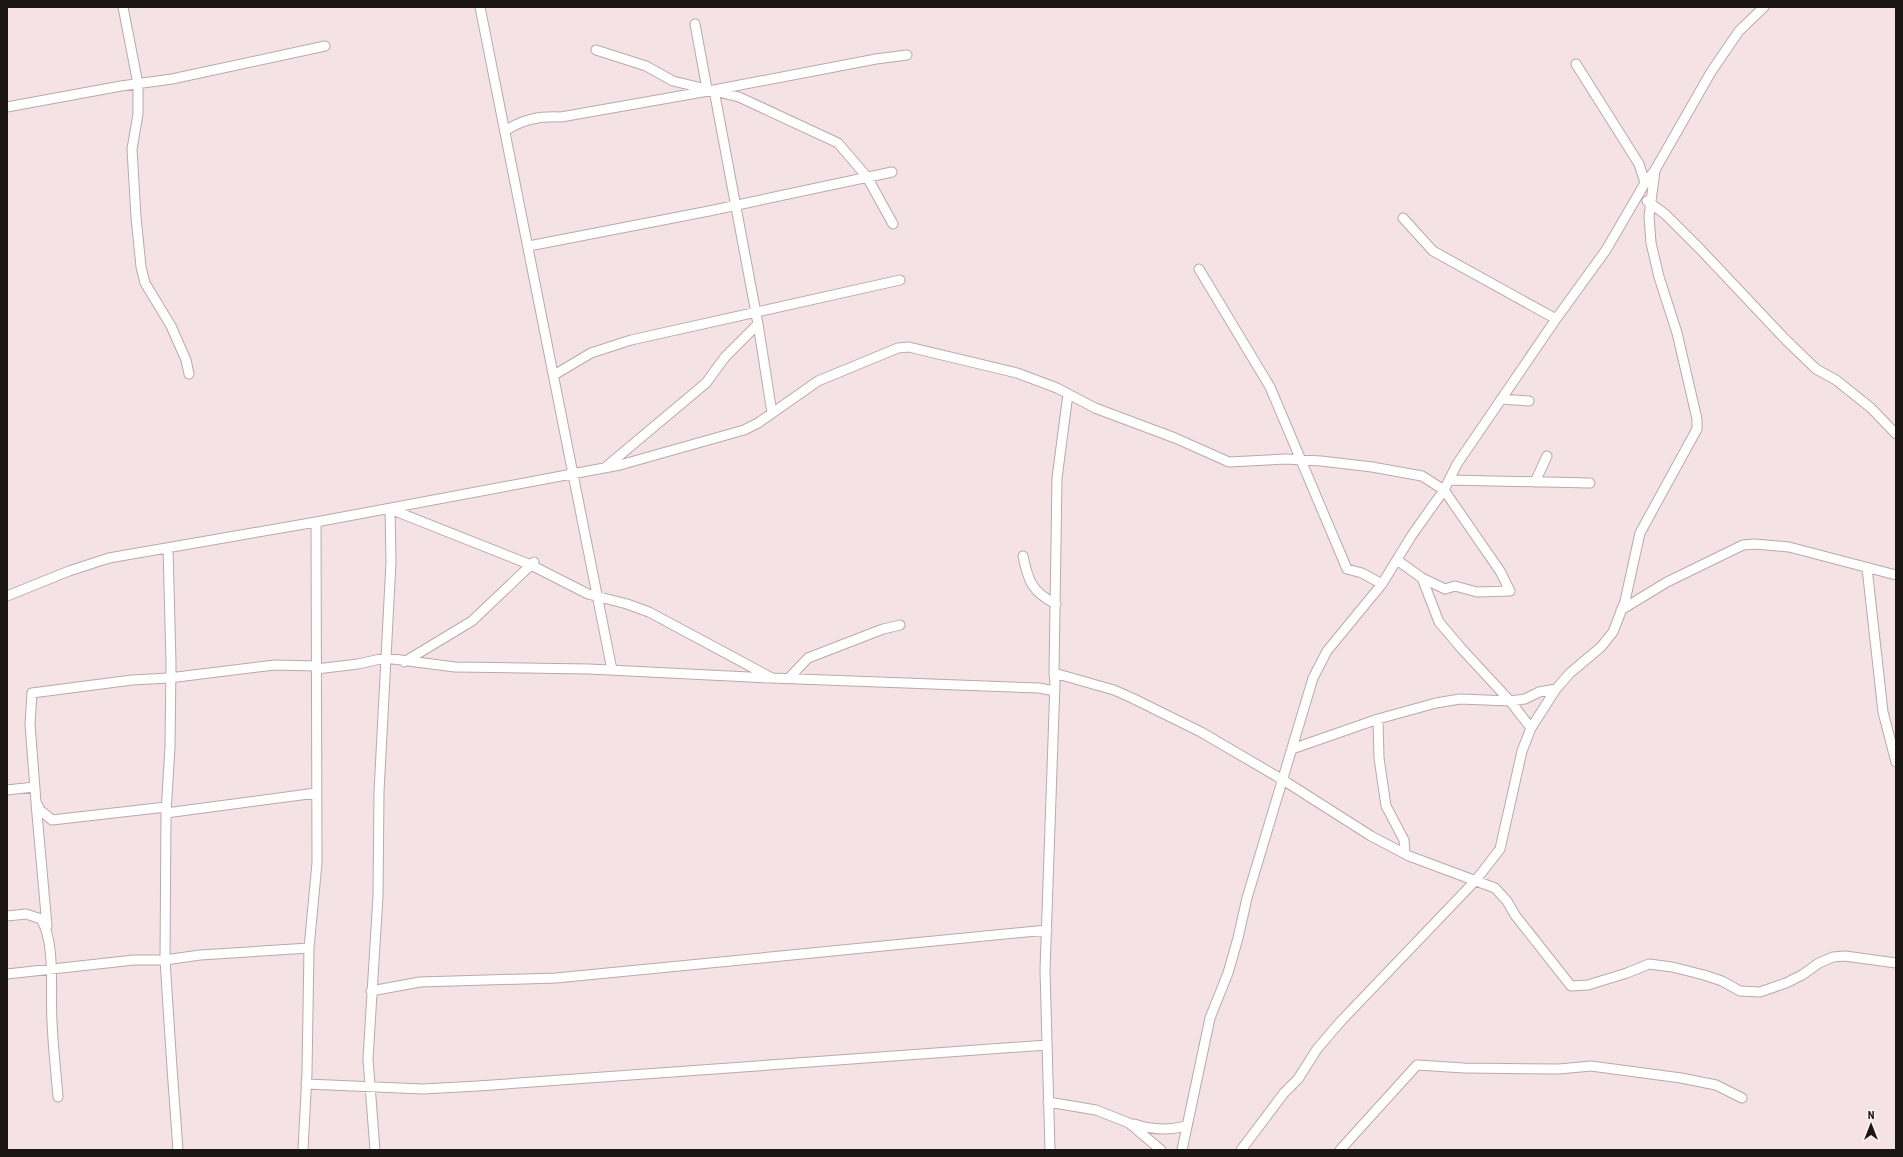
<svg xmlns="http://www.w3.org/2000/svg" width="1903" height="1157" font-family="'Roboto Condensed',sans-serif">
  <rect width="100%" height="100%" fill="#f5e2e4"/>
  <g fill="none" stroke-linecap="round" stroke-linejoin="round">
    <g stroke="#baa9ab" stroke-width="11">
      <path id="street" d="M 123,7 L 138,84 L 138,114 L 132,149 L 136,217 L 141,267 L 145,283 L 171,326 L 186,360 L 189,374
        M 480,7 L 612,670
        M 695,24 L 707,89
        M 596,50 L 646,66 L 673,81 L 739,97 L 838,143 L 867,177 L 893,224
        M 1576,64 L 1639,164 L 1645,183
        M 714,90 L 758,324 L 772,413
        M 7,107 L 121,86 L 172,79 L 325,46
        M 505,131 C 523,119 540,116 561,117 L 714,90 L 876,59 L 907,55
        M 1647,201 L 1665,214 L 1701,250 L 1785,339 L 1816,369 L 1836,380 L 1871,408 L 1896,434
        M 1403,218 L 1433,251 L 1556,319
        M 529,246 L 709,211 L 892,172
        M 1199,269 L 1270,387 L 1347,569 L 1362,573 L 1382,584
        M 554,375 L 591,353 L 631,340 L 900,280
        M 1501,399 L 1529,401
        M 607,466 L 706,383 L 725,357 L 758,324
        M 1449,480 L 1590,483
        M 1535,482 L 1547,456
        M 168,548 L 171,663 L 170,747 L 166,813 L 165,960 L 172,1068 L 178,1150
        M 1023,556 C 1028,581 1032,592 1056,604
        M 1397,560 L 1422,578 L 1439,622 L 1461,648 L 1510,701 L 1531,728
        M 1867,568 L 1883,712 L 1896,762
        M 7,596 L 69,571 L 109,558 L 316,522 L 620,465 L 744,430 L 758,423 L 818,381 L 898,348 L 909,347 L 1017,373 L 1057,388 L 1095,408 L 1175,438 L 1229,462 L 1286,459 L 1321,461 L 1372,467 L 1422,476 L 1444,490 L 1500,571 L 1510,591 L 1477,592 L 1455,586 L 1445,589 L 1422,578
        M 1621,610 L 1667,582 L 1743,545 L 1755,544 L 1789,547 L 1896,575
        M 404,662 L 472,621 L 534,562
        M 316,669 L 358,664 L 385,658 L 455,667 L 589,669 L 769,678
        M 1054,673 L 1114,690 L 1132,698 L 1201,732 L 1283,780 L 1371,836 L 1409,856 L 1495,888 L 1507,901 L 1515,915 L 1571,986 L 1588,985 L 1627,973 L 1649,964 L 1672,967 L 1704,975 L 1722,981 L 1740,991 L 1760,992 L 1786,983 L 1802,975 L 1819,963 L 1833,957 L 1845,956 L 1896,963
        M 788,679 L 808,658 L 883,629 L 900,625
        M 1378,719 L 1379,758 L 1386,806 L 1404,840 L 1405,854
        M 1292,749 L 1378,719 L 1436,703 L 1460,699 L 1510,701 L 1525,699 L 1539,692 L 1556,689
        M 7,790 L 34,787
        M 36,803 L 47,926
        M 166,807 L 52,820 L 40,810 L 36,802 L 30,724 L 32,693 L 132,680 L 169,678 L 275,665 L 316,666
        M 166,813 L 316,793
        M 7,916 L 26,914 L 41,919 C 56,943 50,993 52,1021 C 53,1047 56,1072 58,1097
        M 7,974 L 134,960 L 165,960 L 200,955 L 309,948
        M 371,991 L 420,982 L 556,978 L 1047,930
        M 306,1084 L 423,1089 L 478,1086 L 1047,1045
        M 1048,1102 L 1096,1110 L 1129,1123 L 1161,1150
        M 1134,1124 C 1151,1130 1170,1130 1187,1126
        M 303,1150 L 307,1073 L 309,948 L 317,863 L 316,522
        M 375,1150 L 368,1059 L 378,896 L 379,792 L 391,562 L 390,509 L 531,565 L 588,594 L 627,604 L 649,612 L 772,678 L 1039,688 L 1055,691
        M 1050,1150 L 1045,970 L 1055,683 L 1054,673 L 1057,478 L 1068,394
        M 1182,1150 L 1210,1018 L 1228,973 L 1238,938 L 1247,898 L 1313,678 L 1327,651 L 1382,584 L 1412,535 L 1444,490 L 1457,464 L 1556,319 L 1606,250 L 1645,183 L 1655,170 L 1711,72 L 1739,31 L 1764,7
        M 1241,1150 L 1284,1093 L 1298,1079 L 1317,1049 L 1341,1021 L 1476,880 L 1500,849 L 1522,751 L 1531,728 L 1556,689 L 1570,673 L 1601,647 L 1613,632 L 1625,601 L 1640,533 L 1697,429 L 1697,419 L 1677,333 L 1659,277 L 1651,243 L 1649,216 L 1655,171
        M 1340,1150 L 1417,1065 L 1464,1068 L 1559,1069 L 1591,1066 L 1681,1078 L 1716,1085 L 1742,1098"/>
    </g>
    <use href="#street" stroke="#fff" stroke-width="9"/>
  </g>
  <rect width="1903" height="1157" fill="none" stroke="#1b1515" stroke-width="16"/>
  <g transform="translate(1871 1125)" stroke="#fdf2f3" stroke-width="3" paint-order="stroke">
  <path d="M0-3L7 15L0 10L-7 15Z" fill="#1b1515"/>
  <text y="-6" font-size="11" font-weight="bold" text-anchor="middle" fill="#1b1515">N</text>
  </g>
</svg>
